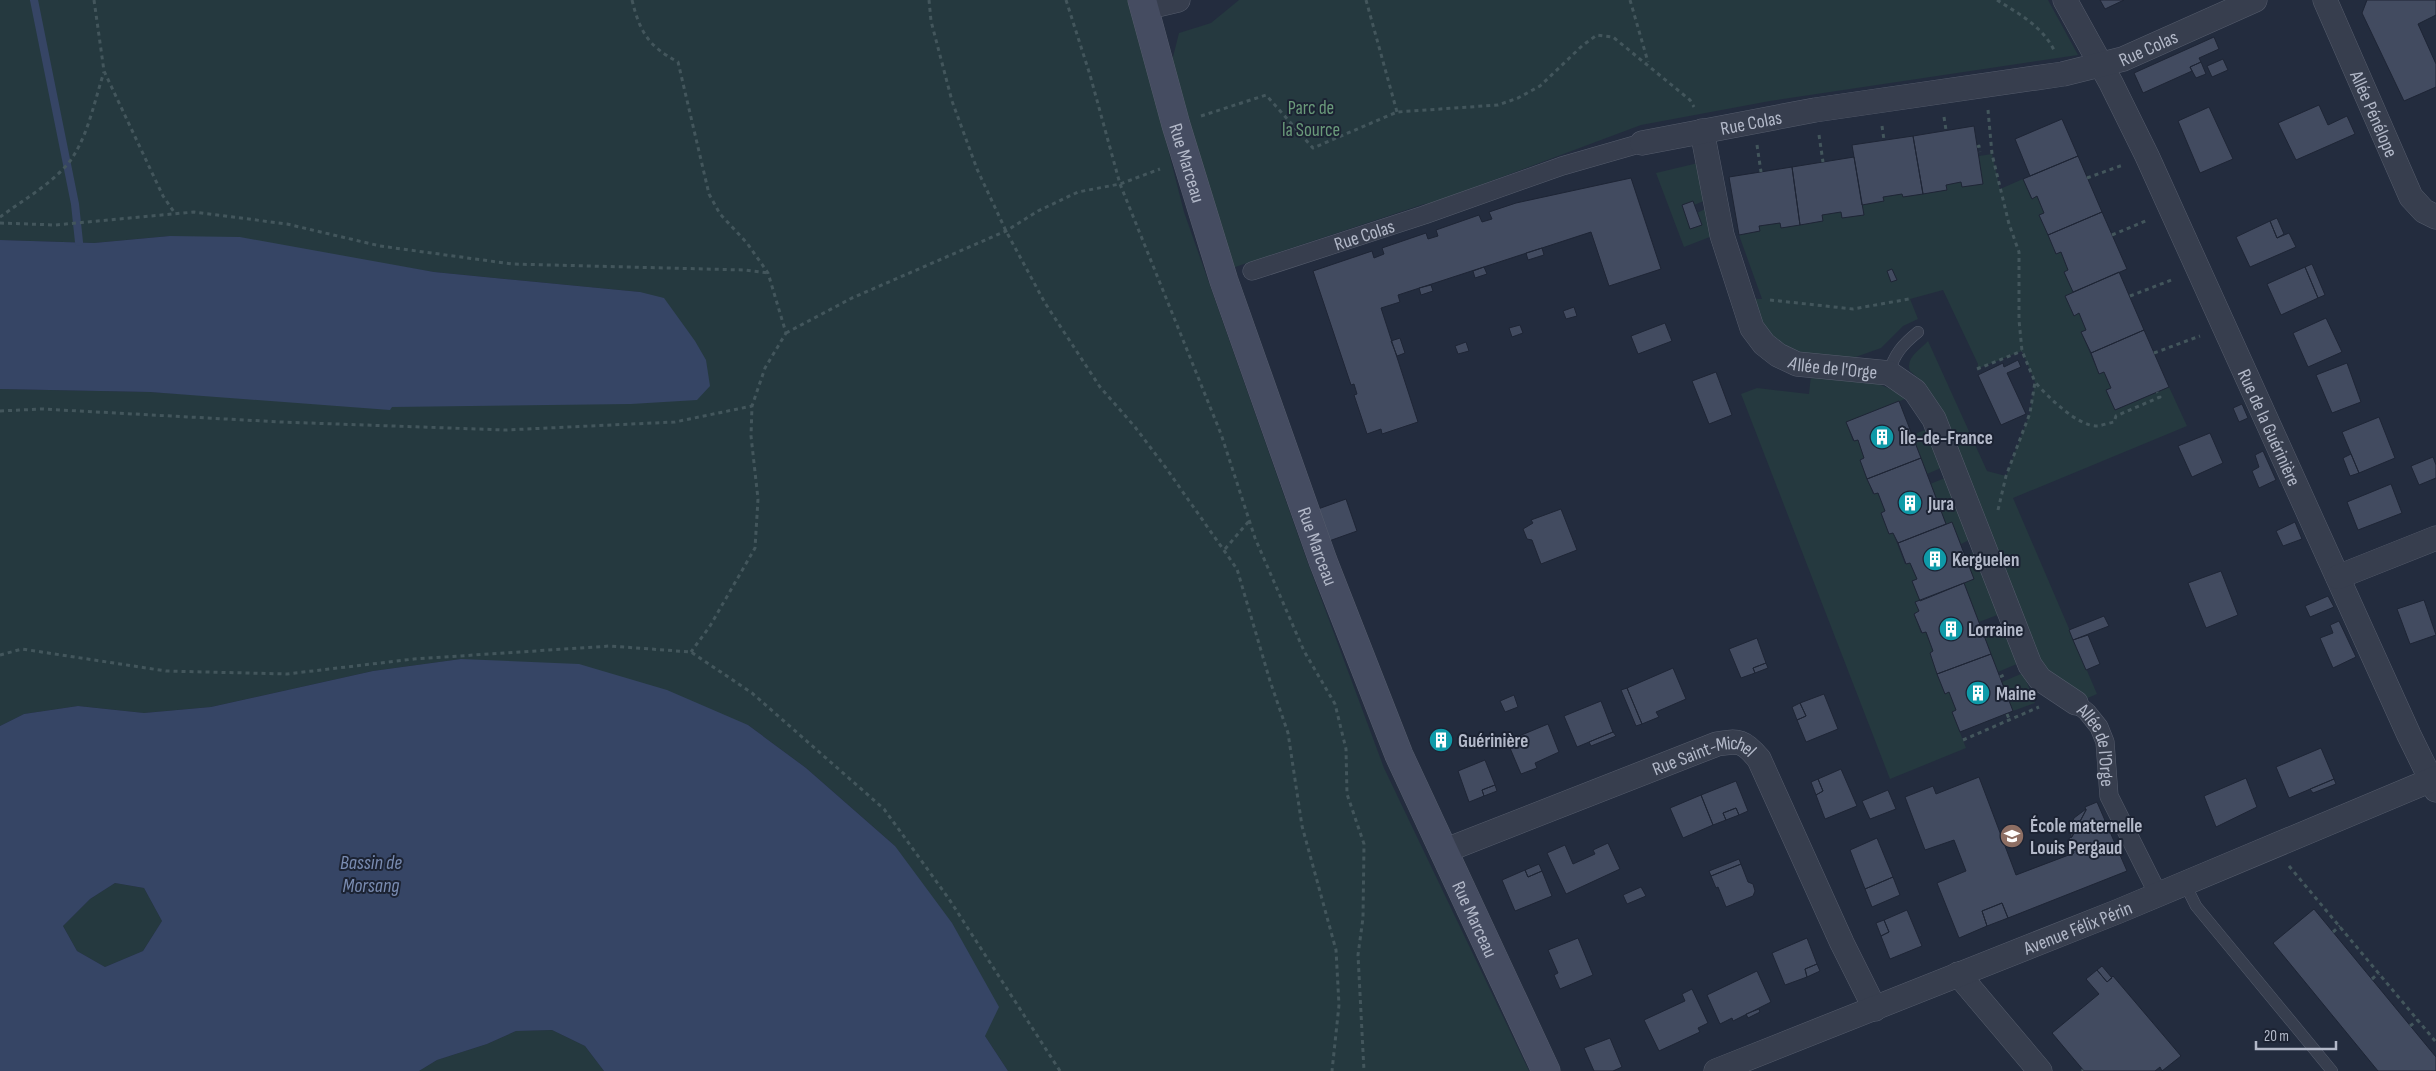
<svg xmlns="http://www.w3.org/2000/svg" width="2436" height="1071" font-family="'Sofia Sans Condensed',sans-serif">
  <rect width="100%" height="100%" fill="#232c3e"/>
  <path fill="#25393f" d="M 0,0 L 1130,0 L 1184,212 L 1306,558 L 1384,768 L 1529,1071 L 1008,1071 L 985,1036 L 895,846 L 806,768 L 748,725 L 461,659 L 373,671 L 211,707 L 144,713 L 78,706 L 24,714 L 0,726 L 0,389 L 150,392 L 391,407 L 640,292 L 434,272 L 353,259 L 170,236 L 94,243 L 0,240 Z
    M 1239,0 L 2048,0 L 2078,55 L 1770,101 L 1641,125 L 1432,203 L 1424,204 L 1232,268 L 1172,61 L 1179,33 L 1211,23 Z
    M 1992,154 L 2000,189 L 2023,179 L 2031,198 L 2037,196 L 2044,213 L 2040,215 L 2056,254 L 2061,252 L 2068,270 L 2064,272 L 2073,292 L 2066,296 L 2074,316 L 2079,313 L 2086,330 L 2081,332 L 2099,374 L 2104,372 L 2111,388 L 2106,390 L 2115,410 L 2169,387 L 2187,426 L 2013,498 L 2097,694 L 2083,700 L 2043,671 L 1939,406 L 1924,383 L 1910,371 C 1905,358 1920,350 1928,341 L 1987,471 L 2006,476 L 2030,413 L 2035,382 L 2022,351 L 1977,369 L 1978,364 L 1943,290 L 1910,299 L 1918,319 L 1903,326 L 1881,348 L 1850,359 L 1828,359 L 1782,347 L 1763,326 L 1755,299 L 1762,299 L 1739,235 L 1760,231 L 1759,226 L 1780,223 L 1781,228 L 1823,221 L 1822,215 L 1841,212 L 1842,218 L 1863,215 L 1862,205 L 1884,201 L 1883,197 L 1902,194 L 1903,197 L 1947,190 L 1946,185 L 1961,182 L 1979,156 Z
    M 1698,163 L 1704,201 L 1694,205 L 1682,205 L 1691,229 L 1701,225 L 1697,213 L 1707,208 L 1715,235 L 1684,247 L 1656,173 Z
    M 1811,375 C 1842,378 1881,377 1905,399 L 1846,422 L 1853,441 L 1858,440 L 1864,458 L 1860,460 L 1873,494 L 1878,493 L 1885,511 L 1881,513 L 1889,534 L 1893,533 L 1905,564 L 1910,563 L 1917,579 L 1912,581 L 1920,601 L 1915,602 L 1919,611 L 1914,614 L 1921,633 L 1926,632 L 1933,651 L 1930,653 L 1945,694 L 1949,692 L 1956,710 L 1952,712 L 1966,748 L 1890,779 L 1741,394 L 1757,388 L 1809,394 Z
    M 1925,430 L 1941,468 L 1927,474 L 1912,435 Z
    M 1945,478 L 1969,540 L 1961,544 L 1952,523 L 1946,524 L 1930,484 Z
    M 1975,552 L 2000,614 L 1979,622 L 1964,583 L 1974,579 L 1965,556 Z
    M 2005,625 L 2019,663 L 1998,672 L 1983,634 Z
    M 2023,673 L 2035,703 L 2013,711 L 2002,682 Z
    M 115,883 L 144,888 L 162,921 L 143,951 L 105,967 L 77,951 L 63,926 L 90,899 Z
    M 552,1030 L 585,1046 L 604,1071 L 419,1071 L 437,1060 L 487,1044 L 516,1031 Z"/>
  <path fill="#364565" fill-rule="evenodd" d="M 170,236 L 240,237 L 434,272 L 640,292 L 664,298 L 695,341 L 706,360 L 710,386 L 697,400 L 631,404 L 392,407 L 390,410 L 150,392 L 0,389 L 0,240 L 94,243 Z
    M 461,659 L 579,664 L 667,690 L 748,725 L 806,768 L 895,846 L 952,923 L 999,1007 L 985,1036 L 1008,1071 L 604,1071 L 585,1046 L 552,1030 L 516,1031 L 487,1044 L 437,1060 L 419,1071 L 0,1071 L 0,726 L 24,714 L 78,706 L 144,713 L 211,707 L 373,671 ZM 115,883 L 144,888 L 162,921 L 143,951 L 105,967 L 77,951 L 63,926 L 90,899 Z"/>
  <g fill="none" stroke-linecap="round" stroke-linejoin="round">
    <path stroke="#364565" stroke-width="8" d="M 34,0 L 75,204 L 79,242"/>
  </g>
  <path fill="#424b60" stroke="#1e2535" d="M 2100,0 L 2124,0 L 2105,9 Z
    M 2367,0 L 2436,0 L 2436,15 L 2418,24 L 2436,64 L 2436,87 L 2404,101 L 2362,13 Z
    M 2214,37 L 2219,49 L 2199,58 L 2201,62 L 2190,67 L 2192,71 L 2143,93 L 2134,73 Z
    M 2223,59 L 2228,70 L 2212,77 L 2207,66 Z
    M 2201,62 L 2206,74 L 2196,78 L 2190,67 Z
    M 2319,105 L 2328,125 L 2347,116 L 2355,134 L 2296,160 L 2278,123 Z
    M 2209,107 L 2233,159 L 2200,173 L 2178,121 Z
    M 2062,119 L 2078,156 L 2030,176 L 2015,139 Z
    M 1974,126 L 1983,184 L 1962,187 L 1961,182 L 1946,185 L 1947,190 L 1923,194 L 1913,136 Z
    M 1913,136 L 1923,194 L 1903,197 L 1902,194 L 1883,197 L 1884,201 L 1862,205 L 1852,145 Z
    M 2078,156 L 2102,212 L 2048,235 L 2039,215 L 2044,213 L 2037,196 L 2032,199 L 2023,179 Z
    M 1854,157 L 1864,215 L 1842,218 L 1841,212 L 1822,215 L 1823,221 L 1800,225 L 1792,167 Z
    M 1792,167 L 1800,225 L 1781,228 L 1780,223 L 1759,226 L 1760,231 L 1739,235 L 1729,177 Z
    M 1631,178 L 1661,269 L 1609,286 L 1591,232 L 1398,295 L 1400,302 L 1381,308 L 1418,422 L 1382,434 L 1381,429 L 1367,434 L 1354,395 L 1357,394 L 1354,384 L 1351,385 L 1313,271 L 1372,251 L 1374,258 L 1384,254 L 1382,248 L 1426,233 L 1428,239 L 1438,236 L 1436,230 L 1479,215 L 1482,222 L 1492,219 L 1489,212 L 1516,203 Z
    M 1693,201 L 1702,225 L 1690,229 L 1682,205 Z
    M 2102,212 L 2127,269 L 2073,292 L 2064,272 L 2068,270 L 2061,252 L 2056,254 L 2048,235 Z
    M 2277,218 L 2284,234 L 2277,238 L 2270,221 Z
    M 2270,221 L 2277,238 L 2289,233 L 2296,247 L 2250,267 L 2236,237 Z
    M 1542,248 L 1544,255 L 1528,260 L 1526,253 Z
    M 2312,264 L 2325,295 L 2318,298 L 2305,267 Z
    M 1484,267 L 1487,274 L 1475,278 L 1473,271 Z
    M 2305,267 L 2318,298 L 2281,315 L 2267,284 Z
    M 1892,269 L 1897,280 L 1891,282 L 1887,271 Z
    M 2119,272 L 2144,330 L 2091,353 L 2081,332 L 2086,330 L 2079,313 L 2074,316 L 2065,296 Z
    M 1431,285 L 1433,291 L 1421,295 L 1419,288 Z
    M 1574,307 L 1577,316 L 1566,319 L 1563,311 Z
    M 2326,318 L 2342,352 L 2308,367 L 2293,333 Z
    M 1665,323 L 1672,341 L 1638,354 L 1631,336 Z
    M 1520,325 L 1523,333 L 1512,337 L 1509,328 Z
    M 2144,330 L 2169,387 L 2115,410 L 2106,390 L 2111,388 L 2104,372 L 2099,374 L 2091,353 Z
    M 1400,338 L 1405,353 L 1397,356 L 1391,341 Z
    M 1466,342 L 1469,351 L 1458,354 L 1455,346 Z
    M 2018,360 L 2021,367 L 2007,373 L 2026,414 L 2001,425 L 1978,375 L 2003,363 L 2004,367 Z
    M 2347,363 L 2361,402 L 2332,413 L 2316,375 Z
    M 1716,372 L 1732,415 L 1709,424 L 1692,381 Z
    M 1899,401 L 1921,458 L 1867,479 L 1860,460 L 1864,458 L 1858,440 L 1854,441 L 1846,422 Z
    M 2242,404 L 2248,418 L 2239,422 L 2233,408 Z
    M 2379,417 L 2395,458 L 2359,473 L 2342,432 Z
    M 2210,433 L 2223,463 L 2192,477 L 2178,446 Z
    M 2263,451 L 2276,480 L 2259,488 L 2252,471 L 2259,467 L 2255,455 Z
    M 2351,454 L 2359,473 L 2350,476 L 2343,458 Z
    M 2433,457 L 2436,465 L 2436,478 L 2419,485 L 2411,466 Z
    M 1921,458 L 1946,524 L 1898,543 L 1893,533 L 1889,534 L 1881,513 L 1885,511 L 1878,493 L 1874,494 L 1867,479 Z
    M 2391,484 L 2402,513 L 2358,530 L 2347,502 Z
    M 1346,499 L 1357,531 L 1329,541 L 1318,509 Z
    M 1561,509 L 1577,550 L 1541,564 L 1532,540 L 1527,539 L 1523,529 L 1533,523 L 1531,520 Z
    M 1952,522 L 1974,579 L 1920,601 L 1912,581 L 1917,579 L 1910,563 L 1906,564 L 1898,543 Z
    M 2295,522 L 2302,539 L 2283,546 L 2276,531 Z
    M 2221,571 L 2238,615 L 2206,628 L 2188,583 Z
    M 1964,583 L 1991,654 L 1937,674 L 1930,653 L 1933,651 L 1926,632 L 1922,633 L 1914,614 L 1919,611 L 1915,602 Z
    M 2328,596 L 2334,607 L 2310,617 L 2305,606 Z
    M 2424,600 L 2436,635 L 2410,644 L 2397,609 Z
    M 2104,616 L 2109,626 L 2073,640 L 2069,630 Z
    M 2339,621 L 2356,657 L 2333,668 L 2320,638 L 2333,633 L 2330,625 Z
    M 2088,635 L 2100,664 L 2086,670 L 2073,640 Z
    M 1757,638 L 1766,663 L 1753,668 L 1755,673 L 1741,678 L 1729,649 Z
    M 1991,654 L 2013,711 L 1960,732 L 1952,712 L 1956,710 L 1949,692 L 1945,694 L 1937,674 Z
    M 1766,663 L 1768,668 L 1755,673 L 1753,668 Z
    M 1673,668 L 1686,699 L 1656,712 L 1659,717 L 1642,724 L 1627,688 Z
    M 1627,688 L 1642,724 L 1636,726 L 1621,690 Z
    M 1824,694 L 1838,729 L 1806,742 L 1797,720 L 1806,716 L 1800,703 Z
    M 1514,695 L 1518,707 L 1505,712 L 1500,701 Z
    M 1601,701 L 1613,732 L 1577,747 L 1564,716 Z
    M 1800,703 L 1806,716 L 1797,720 L 1792,707 Z
    M 1548,724 L 1559,752 L 1535,763 L 1537,768 L 1521,774 L 1507,741 Z
    M 1443,731 L 1449,745 L 1438,749 L 1432,736 Z
    M 1613,732 L 1616,736 L 1591,746 L 1589,742 Z
    M 2321,748 L 2334,779 L 2289,798 L 2276,767 Z
    M 1485,760 L 1495,785 L 1482,790 L 1484,796 L 1469,802 L 1458,771 Z
    M 1841,769 L 1857,806 L 1825,819 L 1816,795 L 1823,791 L 1818,779 Z
    M 1979,777 L 2016,875 L 2074,853 L 2069,838 L 2072,837 L 2086,810 L 2085,807 L 2097,802 L 2127,871 L 2008,918 L 2002,903 L 1982,911 L 1987,926 L 1959,938 L 1937,883 L 1966,871 L 1954,840 L 1925,850 L 1905,797 L 1933,786 L 1936,794 Z
    M 2246,778 L 2257,807 L 2216,827 L 2204,796 Z
    M 1818,779 L 1823,791 L 1816,795 L 1811,782 Z
    M 2334,779 L 2336,784 L 2313,793 L 2310,789 Z
    M 1736,781 L 1748,811 L 1739,815 L 1736,808 L 1723,813 L 1726,820 L 1713,825 L 1701,795 Z
    M 1495,785 L 1497,791 L 1484,796 L 1482,790 Z
    M 1888,790 L 1896,809 L 1870,819 L 1862,801 Z
    M 1701,795 L 1713,825 L 1683,838 L 1670,808 Z
    M 1736,808 L 1739,815 L 1726,820 L 1723,813 Z
    M 2086,809 L 2086,810 L 2071,838 L 2071,825 L 2074,818 Z
    M 1877,838 L 1893,877 L 1865,889 L 1850,850 Z
    M 1608,843 L 1620,869 L 1566,894 L 1547,853 L 1565,845 L 1573,864 L 1595,854 L 1593,850 Z
    M 1739,859 L 1741,864 L 1711,876 L 1709,871 Z
    M 1539,864 L 1542,871 L 1528,877 L 1525,870 Z
    M 1741,864 L 1748,882 L 1753,884 L 1755,891 L 1753,896 L 1726,907 L 1718,887 L 1716,888 L 1711,876 Z
    M 1525,870 L 1528,877 L 1542,871 L 1552,896 L 1515,911 L 1502,880 Z
    M 1893,877 L 1900,895 L 1872,907 L 1865,889 Z
    M 1641,887 L 1646,896 L 1627,904 L 1623,895 Z
    M 2002,903 L 2008,918 L 1987,926 L 1982,911 Z
    M 2314,909 L 2436,1057 L 2436,1071 L 2378,1071 L 2273,943 Z
    M 1907,910 L 1922,946 L 1890,959 L 1881,936 L 1889,932 L 1884,920 Z
    M 1884,920 L 1889,932 L 1881,936 L 1876,923 Z
    M 1578,938 L 1593,975 L 1560,989 L 1554,975 L 1558,973 L 1548,950 Z
    M 1807,938 L 1817,964 L 1805,969 L 1807,977 L 1785,985 L 1772,953 Z
    M 1817,964 L 1820,971 L 1807,977 L 1805,969 Z
    M 2102,966 L 2112,978 L 2107,982 L 2097,970 Z
    M 2097,970 L 2107,982 L 2113,976 L 2181,1056 L 2162,1071 L 2160,1067 L 2155,1071 L 2084,1071 L 2052,1033 L 2099,994 L 2086,979 Z
    M 1757,971 L 1771,1002 L 1733,1021 L 1732,1018 L 1720,1024 L 1707,995 Z
    M 1692,989 L 1708,1023 L 1698,1028 L 1700,1032 L 1659,1051 L 1644,1020 L 1685,1001 L 1682,994 Z
    M 1759,1009 L 1760,1012 L 1748,1018 L 1746,1014 Z
    M 1610,1038 L 1622,1067 L 1613,1071 L 1594,1071 L 1584,1048 Z"/>
  <g fill="none" stroke-linecap="round" stroke-linejoin="round">
    <g stroke="#555c6c" stroke-width="12">
      <path id="service" d="M 1889,373 C 1894,354 1903,344 1918,332
        M 2185,884 L 2196,906 L 2332,1071"/>
    </g>
    <g stroke="#555c6c" stroke-width="19">
      <g id="pedestrian">
        <path id="s1" d="M 1252,271 L 1424,215 L 1562,166 L 1642,143"/>
        <path id="s2" d="M 2076,703 L 2087,712 L 2099,727 L 2105,742 L 2109,796 L 2158,894"/>
      </g>
    </g>
    <g stroke="#555c6c" stroke-width="25">
      <g id="minor">
        <path id="s3" d="M 2065,0 L 2111,83 L 2147,156 L 2409,735 L 2436,790"/>
        <path id="s4" d="M 2325,0 L 2411,197 L 2424,211 L 2436,217"/>
        <path d="M 1144,8 L 1178,0"/>
        <path id="s5" d="M 1702,131 L 1722,235 L 1752,328 L 1764,344 L 1778,355 L 1797,364 L 1889,373 L 1915,391 L 1934,419 L 2030,665 L 2040,679 L 2076,703"/>
        <path id="s6" d="M 1642,143 L 1815,110 L 2063,74 L 2123,59 L 2255,0"/>
        <path d="M 2338,577 L 2436,538"/>
        <path id="s7" d="M 1444,851 L 1717,744 C 1739,740 1744,741 1759,759 L 1842,943 L 1875,1009"/>
        <path d="M 1958,974 L 2040,1071"/>
        <path id="s8" d="M 1716,1071 L 2119,911 L 2436,778"/>
      </g>
    </g>
    <g stroke="#555c6c" stroke-width="29">
      <g id="secondary">
        <path id="s9" d="M 1142,0 L 1176,125 L 1224,281 L 1323,561 L 1399,755 L 1546,1071"/>
      </g>
    </g>
    <path stroke="#43565c" stroke-width="3" stroke-dasharray="4 4" stroke-linecap="butt" d="M 94,0 L 104,71 L 163,196 L 174,212
      M 632,0 C 640,32 648,46 678,62 L 709,194 L 720,214 L 747,243 L 768,273 L 786,333 L 765,368 L 752,406 L 751,436 L 758,499 L 755,548 L 710,626 L 691,652
      M 929,0 L 931,21 L 952,101 L 977,169 L 1006,231 L 1045,303 L 1100,387 L 1135,427 L 1166,468 L 1237,569 L 1270,681 L 1288,733 L 1302,826 L 1336,950 L 1339,1005 L 1332,1071
      M 1066,0 L 1090,75 L 1120,184 L 1221,434 L 1255,538 L 1304,651 L 1335,704 L 1346,749 L 1347,794 L 1364,844 L 1363,918 L 1358,955 L 1364,1071
      M 1366,0 L 1397,112
      M 1630,0 L 1648,62
      M 1997,0 C 2019,14 2042,26 2054,50
      M 1988,110 L 1992,154 L 2009,224 L 2019,252 L 2019,320 L 2022,351 L 2035,382
      M 1201,116 L 1266,95 L 1313,148 L 1397,112 L 1498,105 L 1518,98 L 1540,86 L 1583,45 L 1597,35 L 1613,37 L 1690,100 L 1694,107
      M 1944,117 L 1946,130
      M 1882,126 L 1884,140
      M 1819,135 L 1823,162
      M 1757,145 L 1761,172
      M 1977,147 L 1979,146 L 1980,152
      M 2087,178 L 2123,165
      M 0,217 C 23,200 60,179 74,155 C 89,131 95,99 104,72
      M 0,223 L 55,225 L 194,212 L 287,224 L 380,246 L 512,264 L 744,270 L 768,273
      M 2112,235 L 2148,220
      M 2130,296 L 2174,279
      M 1770,300 L 1853,309 L 1909,299
      M 786,333 L 852,298 L 1006,231 L 1038,211 L 1078,192 L 1120,184 L 1160,169
      M 2154,353 L 2200,336
      M 1977,369 L 2022,351
      M 0,411 L 42,409 L 281,422 L 505,430 L 675,422 L 752,406
      M 1998,510 L 2006,476 L 2030,413 L 2035,382 C 2047,396 2078,427 2098,426 C 2103,425 2109,423 2114,422 L 2116,416 L 2160,397 L 2157,392
      M 1225,549 L 1249,521
      M 0,655 L 22,649 L 166,671 L 287,674 L 414,659 L 610,646 L 691,652 L 752,693 L 884,809 L 949,899 L 1060,1071
      M 2000,677 L 2006,674
      M 2007,714 L 2010,721
      M 1963,740 L 2039,707
      M 2289,866 L 2436,1042
      M 2333,932 L 2340,926
      M 2372,979 L 2379,973
      M 2410,1026 L 2418,1020
      M 2082,1071 L 2083,1070"/>
    <use href="#service" stroke="#373e4e" stroke-width="11"/>
    <use href="#pedestrian" stroke="#373e4e" stroke-width="18"/>
    <use href="#minor" stroke="#373e4e" stroke-width="24"/>
    <use href="#secondary" stroke="#454c61" stroke-width="28"/>
  </g>
  <defs>
    <g id="building-disc" transform="scale(1.25)"><circle r="9.5" fill="#0f9aa8" stroke="#1c2333"/><path d="M-4-6H4V6H1V3H-1V6H-4ZM-2.5-4.3h1.7v1.8h-1.7ZM.8-4.3h1.7v1.8H.8ZM-2.5-1h1.7V.8h-1.7ZM.8-1h1.7V.8H.8Z" fill="#fff"/></g>
    <g id="school-disc" transform="scale(1.25)"><circle r="9.5" fill="#8d6e63" stroke="#1c2333"/><path d="M0-5L7-2L0 1L-7-2ZM-4 1L0 2.5L4 1V4Q0 6-4 4Z" fill="#fff"/></g>
  </defs>
  <g fill-rule="evenodd">
    <use href="#building-disc" x="1882" y="437"/>
    <use href="#building-disc" x="1910" y="503"/>
    <use href="#building-disc" x="1935" y="559"/>
    <use href="#building-disc" x="1951" y="629"/>
    <use href="#building-disc" x="1978" y="693"/>
    <use href="#building-disc" x="1441" y="740"/>
    <use href="#school-disc" x="2012" y="836"/>
  </g>
  <g text-anchor="middle" stroke-width="4" stroke-linejoin="round" paint-order="stroke">
    <g font-size="19" fill="#b3b9c9" stroke="#1c2333">
      <text dy="7" stroke="none"><textPath href="#s6" startOffset="516">Rue Colas</textPath></text>
      <text dy="7" stroke="none"><textPath href="#s4" startOffset="124">Allée Pénélope</textPath></text>
      <text dy="7" stroke="none"><textPath href="#s6" startOffset="111">Rue Colas</textPath></text>
      <text dy="7" stroke="none"><textPath href="#s9" startOffset="169">Rue Marceau</textPath></text>
      <text dy="7" stroke="none"><textPath href="#s1" startOffset="118">Rue Colas</textPath></text>
      <text dy="7" stroke="none"><textPath href="#s5" startOffset="299">Allée de l'Orge</textPath></text>
      <text dy="7" stroke="none"><textPath href="#s3" startOffset="474">Rue de la Guérinière</textPath></text>
      <text dy="7" stroke="none"><textPath href="#s9" startOffset="574">Rue Marceau</textPath></text>
      <text dy="7" stroke="none"><textPath href="#s2" startOffset="50">Allée de l'Orge</textPath></text>
      <text dy="7" stroke="none"><textPath href="#s7" startOffset="279">Rue Saint-Michel</textPath></text>
      <text dy="7" stroke="none"><textPath href="#s9" startOffset="979">Rue Marceau</textPath></text>
      <text dy="7" stroke="none"><textPath href="#s8" startOffset="389">Avenue Félix Périn</textPath></text>
    </g>
    <g font-size="19" fill="#6a9a7a" stroke="#1c2333">
      <text x="1311" y="114">Parc de<tspan x="1311" dy="22">la Source</tspan></text>
    </g>
    <g font-size="19" font-weight="bold" fill="#b3b9c9" stroke="#1c2333" text-anchor="start">
      <text x="1900" y="444">Île-de-France</text>
      <text x="1928" y="510">Jura</text>
      <text x="1952" y="566">Kerguelen</text>
      <text x="1968" y="636">Lorraine</text>
      <text x="1996" y="700">Maine</text>
      <text x="1458" y="747">Guérinière</text>
      <text x="2030" y="832">École maternelle<tspan x="2030" dy="22">Louis Pergaud</tspan></text>
    </g>
    <g font-size="20" font-style="italic" fill="#7a8cb2" stroke="#1c2333">
      <text x="371" y="869">Bassin de<tspan x="371" dy="23">Morsang</tspan></text>
    </g>
  </g>
  <path d="M2256 1041v8h80v-8" fill="none" stroke="#b3b9c9" stroke-width="2.5"/>
  <text x="2264" y="1041" font-size="15" fill="#b3b9c9" stroke="#1c2333" stroke-width="4" paint-order="stroke">20 m</text>
</svg>
